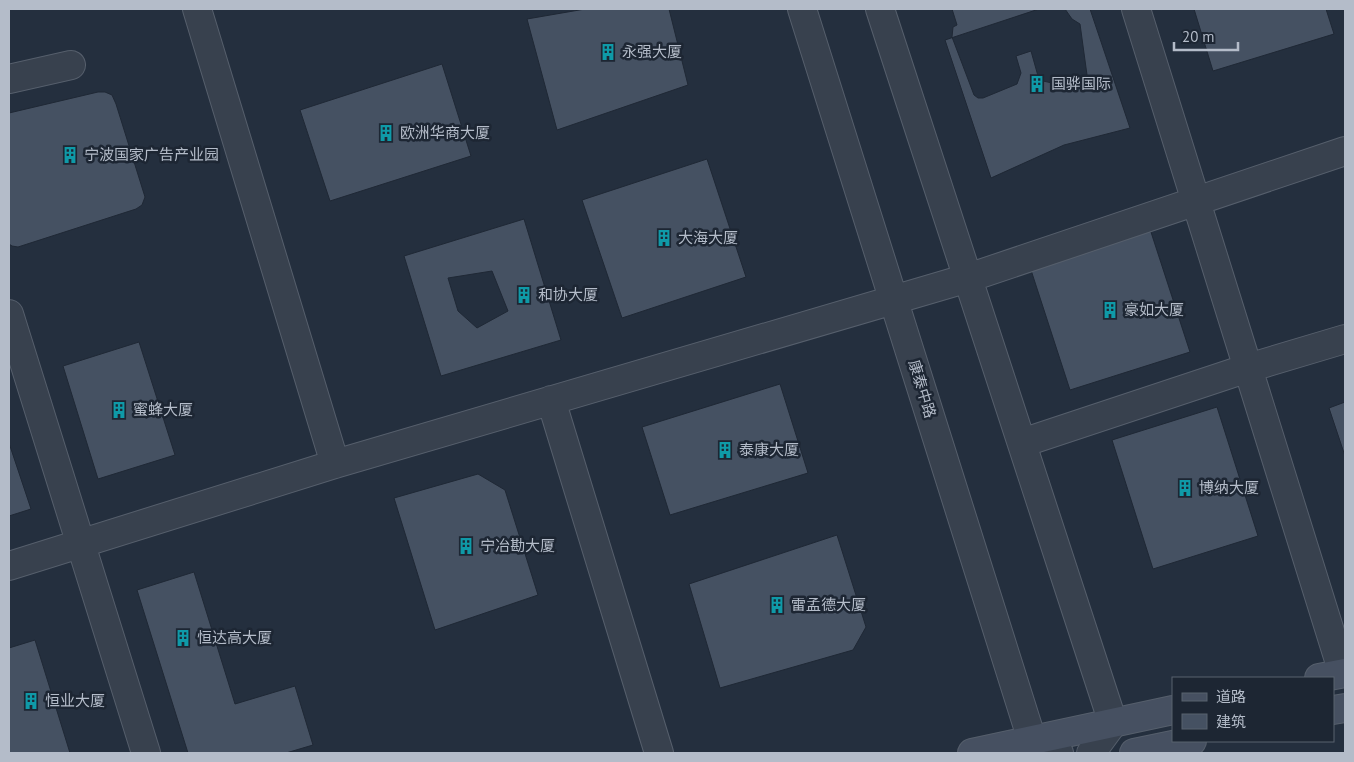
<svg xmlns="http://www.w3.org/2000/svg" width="1354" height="762" font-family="'PT Sans','Noto Sans SC',sans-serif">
  <rect width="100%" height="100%" fill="#242f3e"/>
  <path fill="#455162" stroke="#1f2835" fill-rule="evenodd" d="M 585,9 L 669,9 L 688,85 L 557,130 L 527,19 Z
    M 952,9 L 1065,9 L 1072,19 L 1080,24 L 1087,75 L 1085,78 L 1081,82 L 1052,83 L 1043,81 L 1038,76 L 1031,51 L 1016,56 L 1021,73 L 1017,84 L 983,98 L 978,98 L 974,95 L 952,37 L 953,27 L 957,25 Z
    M 1039,9 L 1090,9 L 1130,128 L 1064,145 L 991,178 L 945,40 Z
    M 1194,9 L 1326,9 L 1334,34 L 1213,71 Z
    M 442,64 L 471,156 L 330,201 L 300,110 Z
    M 98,92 L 105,92 L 112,95 L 116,104 L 145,197 L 142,205 L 136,209 L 18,247 L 12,246 L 9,244 L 9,113 Z
    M 707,159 L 746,277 L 622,318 L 582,200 Z
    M 524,219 L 561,340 L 441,376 L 404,256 ZM 492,271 L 508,311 L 477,328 L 458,311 L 448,278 Z
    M 1150,229 L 1190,352 L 1070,390 L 1030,267 Z
    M 139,342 L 175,455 L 98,479 L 63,366 Z
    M 780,384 L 808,473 L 670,515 L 642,427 Z
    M 1345,402 L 1345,456 L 1329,408 Z
    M 1217,407 L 1258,536 L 1153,569 L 1112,440 Z
    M 9,443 L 31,509 L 9,516 Z
    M 478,474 L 505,490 L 538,595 L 435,630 L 394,498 Z
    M 837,535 L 866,627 L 853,650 L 720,688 L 689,584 Z
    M 194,572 L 235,704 L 295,686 L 313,745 L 286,753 L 188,753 L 137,590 Z
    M 35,640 L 70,753 L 9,753 L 9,648 Z"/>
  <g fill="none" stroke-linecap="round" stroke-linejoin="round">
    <g stroke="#565f6c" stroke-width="30">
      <path id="tertiary" d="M 197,9 L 335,464
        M 802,9 L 1032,740 L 1059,753
        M 880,9 L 1113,723 L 1091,753
        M 1136,9 L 1343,673
        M 9,79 L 71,65
        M 9,314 L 146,753
        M 551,400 L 659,753
        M 1022,443 L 1248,368 L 1345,339
        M 9,566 L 335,464 L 968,278 L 1345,151"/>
    </g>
    <g stroke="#565f6c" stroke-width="30">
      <path id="secondary" d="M 1319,678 L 1345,673
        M 1333,710 L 1345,708
        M 972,753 L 1173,710
        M 1134,753 L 1192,741"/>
    </g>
    <use href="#tertiary" stroke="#38414e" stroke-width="28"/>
    <use href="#secondary" stroke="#465061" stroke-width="28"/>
  </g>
  <defs>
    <g id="building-bare" transform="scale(1.35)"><path d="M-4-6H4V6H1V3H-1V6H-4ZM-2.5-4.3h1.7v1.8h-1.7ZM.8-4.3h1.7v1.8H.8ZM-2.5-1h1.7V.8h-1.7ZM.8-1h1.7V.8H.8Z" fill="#0f9aa8" stroke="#1d2633" stroke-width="2.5" paint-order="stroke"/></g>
  </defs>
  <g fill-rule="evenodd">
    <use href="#building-bare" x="608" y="52"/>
    <use href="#building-bare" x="1037" y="84"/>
    <use href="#building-bare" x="386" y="133"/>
    <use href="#building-bare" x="70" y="155"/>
    <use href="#building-bare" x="664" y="238"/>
    <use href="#building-bare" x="524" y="295"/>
    <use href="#building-bare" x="1110" y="310"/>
    <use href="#building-bare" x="119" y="410"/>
    <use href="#building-bare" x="725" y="450"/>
    <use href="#building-bare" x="1185" y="488"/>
    <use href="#building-bare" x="466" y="546"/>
    <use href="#building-bare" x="777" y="605"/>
    <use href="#building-bare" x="183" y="638"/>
    <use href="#building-bare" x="31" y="701"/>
  </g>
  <g text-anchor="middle" stroke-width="5" stroke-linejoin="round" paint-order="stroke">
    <g font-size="15" fill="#b4bcc9" stroke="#1d2633" text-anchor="start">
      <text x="622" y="57">永强大厦</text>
      <text x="1051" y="89">国骅国际</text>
      <text x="400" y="138">欧洲华商大厦</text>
      <text x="84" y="160">宁波国家广告产业园</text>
      <text x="678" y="243">大海大厦</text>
      <text x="538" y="300">和协大厦</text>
      <text x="1124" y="315">豪如大厦</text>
      <text x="133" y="415">蜜蜂大厦</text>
      <text x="739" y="455">泰康大厦</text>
      <text x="1199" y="493">博纳大厦</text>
      <text x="480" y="551">宁冶勘大厦</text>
      <text x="791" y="610">雷孟德大厦</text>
      <text x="197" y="643">恒达高大厦</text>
      <text x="45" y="706">恒业大厦</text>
    </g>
    <g font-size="15" fill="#b4bcc9" stroke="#1d2633">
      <text transform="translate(922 389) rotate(73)" y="5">康泰中路</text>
    </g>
  </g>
  <rect width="1354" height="762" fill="none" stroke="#b4bcc9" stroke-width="20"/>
  <rect x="1172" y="677" width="162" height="65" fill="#1d2633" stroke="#59626f"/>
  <rect x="1182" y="693" width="25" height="8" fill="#465061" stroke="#59626f"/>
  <text x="1216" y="702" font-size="15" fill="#b4bcc9">道路</text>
  <rect x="1182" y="714" width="25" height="15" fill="#455162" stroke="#59626f"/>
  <text x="1216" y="727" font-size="15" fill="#b4bcc9">建筑</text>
  <path d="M1174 42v8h64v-8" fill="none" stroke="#b4bcc9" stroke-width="2.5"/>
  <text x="1182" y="42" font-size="15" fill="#b4bcc9" stroke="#1d2633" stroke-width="4" paint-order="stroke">20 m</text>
</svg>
